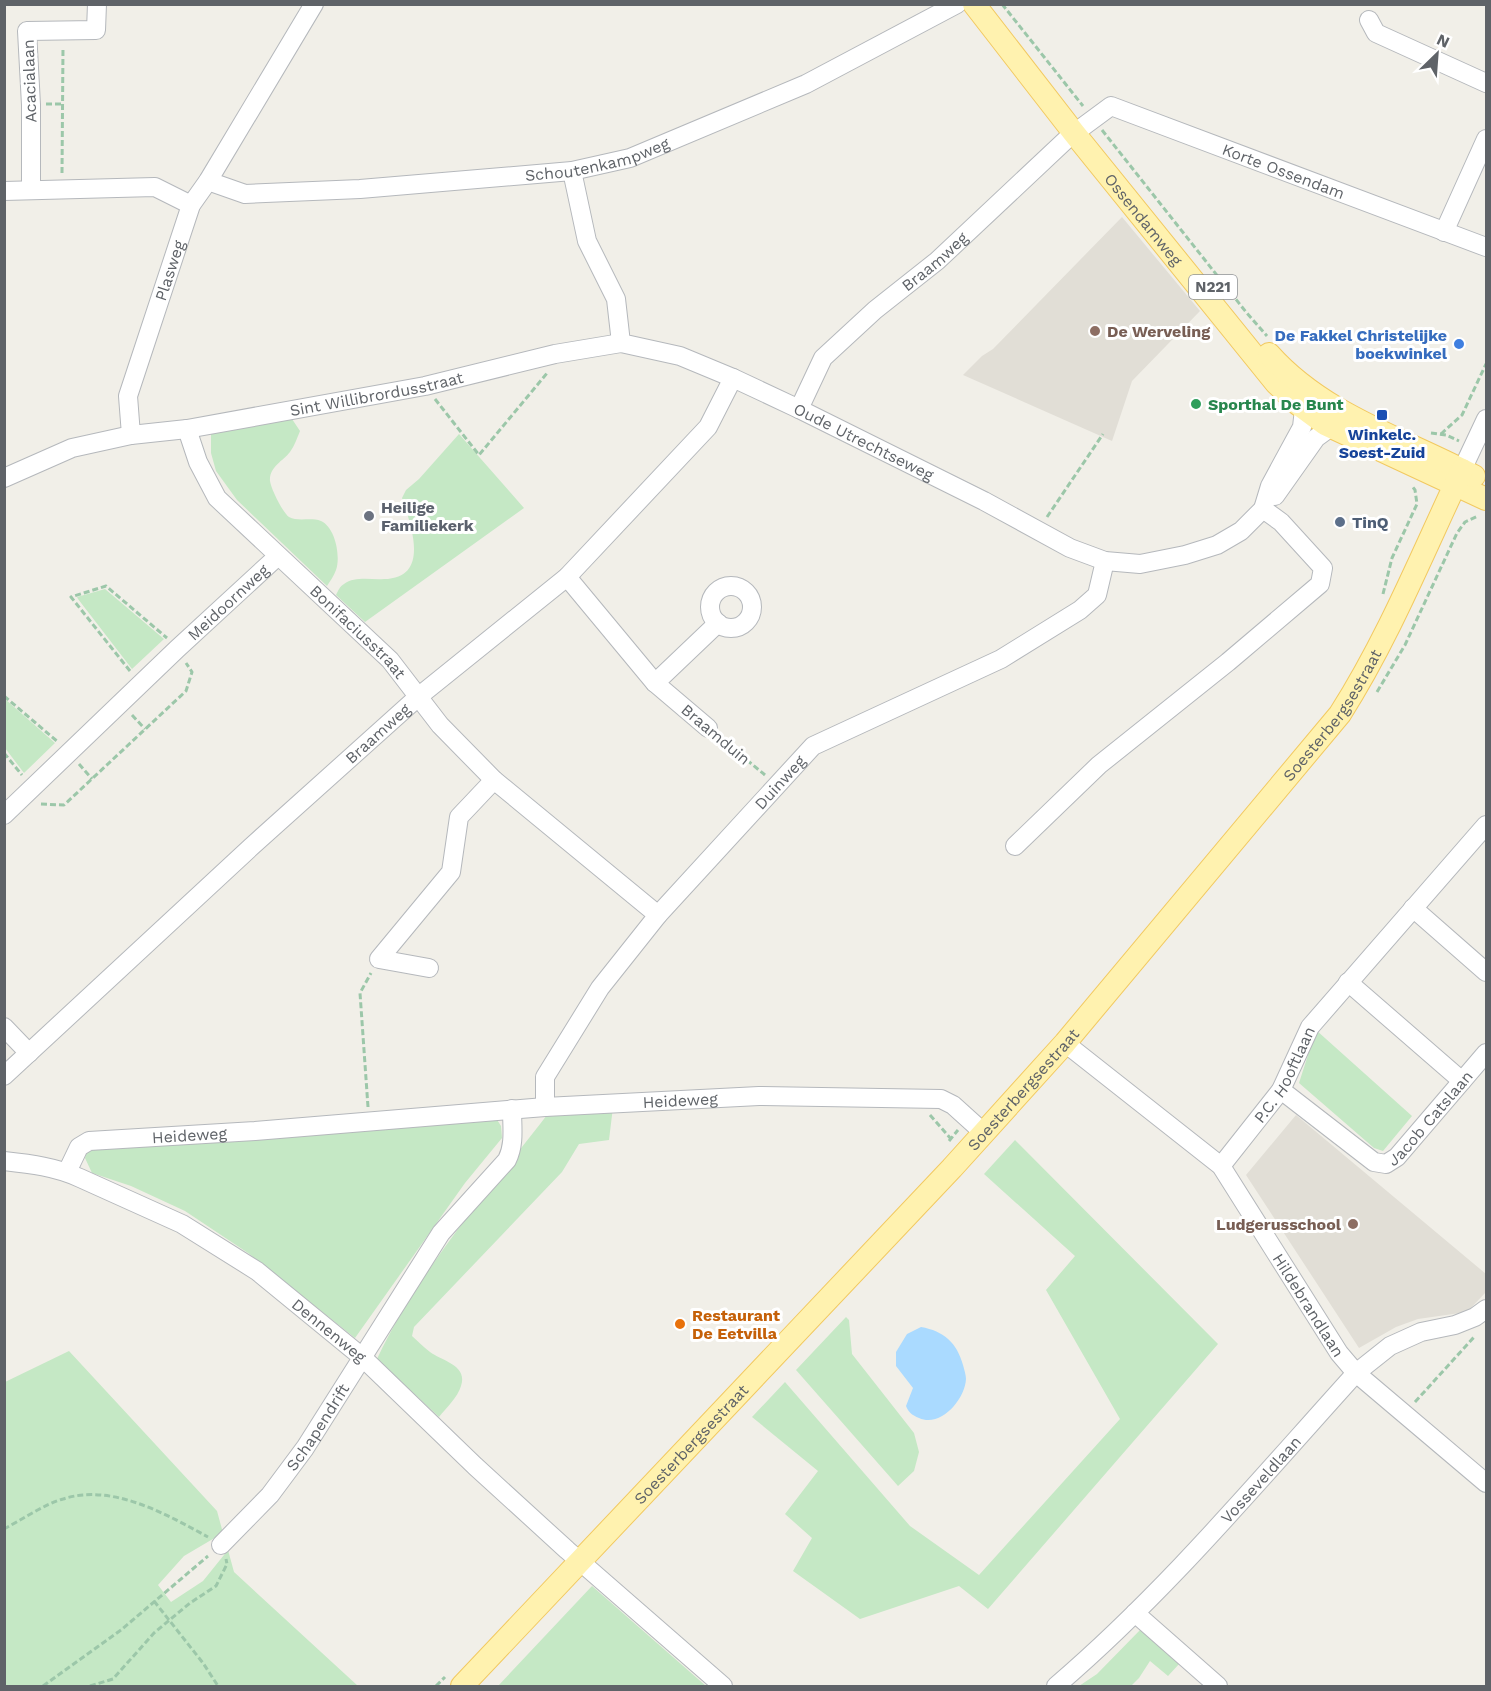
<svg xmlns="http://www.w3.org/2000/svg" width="1491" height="1691" font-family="'Work Sans',sans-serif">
  <rect width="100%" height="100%" fill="#f1efe8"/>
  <path fill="#e1ded6" d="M 1122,217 L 1200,311 L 1132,381 L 1112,441 L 963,375 L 982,356 L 993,349 Z
    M 1296,1115 L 1486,1274 L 1486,1292 L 1467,1312 L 1418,1319 L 1396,1327 L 1359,1348 L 1246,1175 Z"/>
  <path fill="#c5e8c5" d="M 290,416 L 300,431 C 297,438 295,445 290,452 C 283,461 269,467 270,481 C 271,489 283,513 289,517 C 298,522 311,517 321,521 C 335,527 341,556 336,570 C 334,576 330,581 327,586 L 237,500 L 216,471 L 211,453 L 211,431 Z
    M 459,434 L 524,508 L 365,622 L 336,595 C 338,591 340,586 344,584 C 355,576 371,580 384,579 C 431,578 411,525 402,498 L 406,490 L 419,479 Z
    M 105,589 L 164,639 L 132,669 L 78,599 L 77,597 Z
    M 5,699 L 55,743 L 24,773 L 5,748 Z
    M 1316,1030 L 1412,1116 L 1383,1151 L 1374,1148 L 1299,1083 Z
    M 613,1107 L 609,1140 L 579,1144 L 562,1172 L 414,1327 L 412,1336 C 418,1341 423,1347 430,1352 C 442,1361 468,1365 461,1386 C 458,1397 446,1408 439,1417 L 377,1359 C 419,1269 490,1190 550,1111 Z
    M 494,1115 L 501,1126 L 502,1138 L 465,1183 L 355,1338 L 248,1253 L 185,1211 L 131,1186 L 92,1173 L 85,1158 L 87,1148 Z
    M 1015,1140 L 1218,1344 L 988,1609 L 959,1586 L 860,1619 L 793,1571 L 812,1538 L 785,1514 L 818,1471 L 752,1417 L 785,1382 L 910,1526 L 979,1575 L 1120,1419 L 1046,1290 L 1075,1256 L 984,1174 Z
    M 846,1317 L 849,1320 L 852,1354 L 914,1433 L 919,1452 L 914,1471 L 898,1486 L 796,1370 Z
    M 69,1351 L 217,1511 L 223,1533 L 184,1556 L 158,1585 L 171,1602 L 203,1581 L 228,1550 L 234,1572 L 358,1686 L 5,1686 L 5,1382 Z
    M 592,1586 L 706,1686 L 498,1686 Z
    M 1141,1629 L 1180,1663 L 1168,1676 L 1150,1661 L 1139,1678 L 1131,1686 L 1079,1686 L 1097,1674 Z"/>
  <path fill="#aadaff" d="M 921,1327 C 944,1331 957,1343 963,1365 C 964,1369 966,1375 966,1379 C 965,1399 941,1428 919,1418 C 912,1415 909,1413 906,1406 L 913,1388 L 896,1366 L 896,1352 L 907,1334 Z"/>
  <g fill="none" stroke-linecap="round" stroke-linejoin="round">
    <g stroke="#b5b8bc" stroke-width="20">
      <g id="minor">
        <path d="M 1369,20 L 1376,33 L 1486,83"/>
        <path id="s1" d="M 572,171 L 587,241 L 616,299 L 621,343 L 680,356 L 733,378 L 799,409 L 984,501 L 1070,548 L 1105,561 L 1140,564 L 1185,555 L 1217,545 L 1241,531 L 1263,509 L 1281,522 L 1323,568 L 1320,584 L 1228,662 L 1099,765 L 1015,846"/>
        <path id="s2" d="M 208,181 L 245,194 L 360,189 L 572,171 L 630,158 L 806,84 L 957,4"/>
        <path d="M 31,189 L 31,105 L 27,31 L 96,30 L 97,4"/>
        <path d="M 4,191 L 155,187 L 191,205"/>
        <path d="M 1444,232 L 1486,139"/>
        <path id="s3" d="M 799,409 L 823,358 L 875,310 L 937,261 L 1069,137 L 1111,106 L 1486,247"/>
        <path id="s4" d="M 187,429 L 198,462 L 217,498 L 390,660 L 440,725 L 494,780 L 658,915"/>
        <path id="s5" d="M 131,435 L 187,429 L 425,386 L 555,354 L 621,343"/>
        <path d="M 1462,470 L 1486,419"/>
        <path id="s6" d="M 4,478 L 72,448 L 131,435 L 128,396 L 191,205 L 208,181 L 314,4"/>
        <path d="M 1275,496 L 1316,438 L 1331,427"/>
        <path d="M 1263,509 L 1270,486 L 1302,427 L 1304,409"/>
        <path d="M 567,577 L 655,683 L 708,728"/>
        <circle cx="731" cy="607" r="21"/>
        <path d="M 655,683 L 718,623"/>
        <path id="s7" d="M 4,815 L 177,649 L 278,556"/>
        <path d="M 1413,908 L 1486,972"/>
        <path d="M 429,968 L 379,959 L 451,872 L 459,817 L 494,780"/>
        <path d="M 1348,982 L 1462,1081"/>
        <path d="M 4,1027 L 29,1053"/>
        <path id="s8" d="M 1065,1043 L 1221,1166 L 1339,1353 L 1356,1373 L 1486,1483"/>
        <path id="s9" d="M 4,1076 L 251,847 L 418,697 L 567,577 L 708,427 L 733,378"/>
        <path id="s10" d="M 1281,1090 L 1374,1162 L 1386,1164 L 1397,1157 L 1486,1053"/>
        <path id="s11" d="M 545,1107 L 545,1077 L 600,988 L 658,915 L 813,746 L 1001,659 L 1080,610 L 1097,595 L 1105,561"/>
        <path id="s12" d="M 4,1161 C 31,1164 56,1167 80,1178 L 182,1224 L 257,1271 L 362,1357 L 475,1466 L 567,1550 L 723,1686"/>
        <path id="s13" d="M 1221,1166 L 1281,1090 L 1310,1027 L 1486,825"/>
        <path id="s14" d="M 67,1172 L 79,1147 L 89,1141 L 255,1131 L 545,1107 L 759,1096 L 941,1099 L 953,1105 L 984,1133"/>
        <path id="s15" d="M 221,1545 L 270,1495 L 305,1448 L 441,1233 L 507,1160 C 515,1144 512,1127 512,1109"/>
        <path d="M 1135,1613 L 1218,1686"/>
        <path id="s16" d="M 1056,1686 C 1166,1592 1259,1480 1356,1373 L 1390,1346 L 1421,1332 L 1455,1325 L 1475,1317 L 1486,1309"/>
      </g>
    </g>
    <g stroke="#f2c960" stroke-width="24">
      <g id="major">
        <path id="s17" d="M 974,4 L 1074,133 L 1276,383 L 1298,404 L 1325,424 L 1486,499"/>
        <path d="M 1269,354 C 1323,415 1404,439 1474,476"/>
        <path id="s18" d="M 462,1686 L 952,1168 L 1065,1043 L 1340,714 C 1389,637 1423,552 1462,470"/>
      </g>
    </g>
    <path stroke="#9cc7a9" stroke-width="3" stroke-dasharray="6 3" stroke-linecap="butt" d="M 1002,4 L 1083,106
      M 46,104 L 63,104
      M 1102,130 L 1246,312 L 1267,336
      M 62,173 L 63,47
      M 435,399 L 479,455 L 548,372
      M 1431,433 L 1446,435 L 1459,441
      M 1441,434 L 1462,415 L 1486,364
      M 1047,517 L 1103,434
      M 1383,594 L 1392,558 L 1417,504 L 1415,490 L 1412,486
      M 130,671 L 71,597 L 106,586 L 167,638
      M 1377,692 L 1405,645 L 1457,533 L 1465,522 L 1478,516
      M 4,696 L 58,742
      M 132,715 L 145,729
      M 719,737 L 765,775
      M 4,753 L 22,775
      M 79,764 L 92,779
      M 41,804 L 64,805 L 186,691 L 192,672 L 186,663
      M 368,1107 L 360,993 L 371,973
      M 930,1115 L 951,1139
      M 949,1141 L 958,1130
      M 1415,1402 L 1475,1336
      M 4,1529 C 21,1520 45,1504 63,1499 C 112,1483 166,1514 208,1537
      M 154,1601 L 203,1663 L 218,1686
      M 43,1686 L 121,1630 L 208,1556
      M 90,1686 L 113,1679 L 154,1633 L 190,1603 L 216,1586 L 227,1564 L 226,1559
      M 436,1686 L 445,1677"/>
    <use href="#minor" stroke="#fff" stroke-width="18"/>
    <use href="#major" stroke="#fff2af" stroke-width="22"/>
  </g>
  <g fill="#8d6e63" stroke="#fff" stroke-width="2">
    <circle cx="1095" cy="331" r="6"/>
    <circle cx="1353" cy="1224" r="6"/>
  </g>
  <circle fill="#3f7fe0" stroke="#fff" stroke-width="2" cx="1459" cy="344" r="6"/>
  <circle fill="#2e9e5b" stroke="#fff" stroke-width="2" cx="1196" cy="404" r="6"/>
  <rect fill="#1a4fb4" stroke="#fff" stroke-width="2" x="1376" y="409" width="12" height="12" rx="3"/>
  <circle fill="#6b7280" stroke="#fff" stroke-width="2" cx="369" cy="516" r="6"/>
  <circle fill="#5c6f8a" stroke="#fff" stroke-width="2" cx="1340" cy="522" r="6"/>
  <circle fill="#e8710a" stroke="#fff" stroke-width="2" cx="680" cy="1324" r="6"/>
  <g text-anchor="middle" stroke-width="6" stroke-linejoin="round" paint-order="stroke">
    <rect fill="#fff" stroke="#8f9295" stroke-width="1.5" x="1189" y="275" width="48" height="24" rx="4.5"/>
    <g font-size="15" font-weight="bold" fill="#5f6368">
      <text x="1213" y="292">N221</text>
    </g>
    <g font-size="16" fill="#5f6368" stroke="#fff">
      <text transform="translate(29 81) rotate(-92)" y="6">Acacialaan</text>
      <text dy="6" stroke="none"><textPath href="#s2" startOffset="394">Schoutenkampweg</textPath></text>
      <text dy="6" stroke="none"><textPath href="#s3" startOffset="624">Korte Ossendam</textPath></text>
      <text dy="6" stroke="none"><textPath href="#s17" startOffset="274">Ossendamweg</textPath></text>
      <text dy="6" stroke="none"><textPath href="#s3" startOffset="204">Braamweg</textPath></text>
      <text dy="6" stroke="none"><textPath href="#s6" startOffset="306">Plasweg</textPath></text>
      <text dy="6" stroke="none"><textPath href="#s5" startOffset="249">Sint Willibrordusstraat</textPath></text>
      <text dy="6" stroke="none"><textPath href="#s1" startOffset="444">Oude Utrechtseweg</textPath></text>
      <text dy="6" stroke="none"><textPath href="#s7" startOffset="309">Meidoornweg</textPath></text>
      <text dy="6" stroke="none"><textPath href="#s4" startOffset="270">Bonifaciusstraat</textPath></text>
      <text dy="6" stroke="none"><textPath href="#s18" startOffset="1305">Soesterbergsestraat</textPath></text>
      <text dy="6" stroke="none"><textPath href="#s9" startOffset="507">Braamweg</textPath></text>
      <text transform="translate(716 734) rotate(40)" y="6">Braamduin</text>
      <text dy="6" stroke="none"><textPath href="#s11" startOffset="408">Duinweg</textPath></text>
      <text dy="6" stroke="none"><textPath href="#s13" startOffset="112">P.C. Hooftlaan</textPath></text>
      <text dy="6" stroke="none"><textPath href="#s18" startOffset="819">Soesterbergsestraat</textPath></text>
      <text dy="6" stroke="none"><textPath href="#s14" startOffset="632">Heideweg</textPath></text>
      <text dy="6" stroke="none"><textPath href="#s10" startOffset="194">Jacob Catslaan</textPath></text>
      <text dy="6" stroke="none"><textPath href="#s14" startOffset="140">Heideweg</textPath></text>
      <text dy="6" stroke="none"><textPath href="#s8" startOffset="363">Hildebrandlaan</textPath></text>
      <text dy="6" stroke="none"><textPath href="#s12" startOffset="372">Dennenweg</textPath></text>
      <text dy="6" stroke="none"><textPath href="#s15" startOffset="153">Schapendrift</textPath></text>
      <text dy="6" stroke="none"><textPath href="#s18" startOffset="333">Soesterbergsestraat</textPath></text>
      <text dy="6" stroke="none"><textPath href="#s16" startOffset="291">Vosseveldlaan</textPath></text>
    </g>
    <g font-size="16" font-weight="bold" fill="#785e54" stroke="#fff" text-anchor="start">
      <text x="1107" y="337">De Werveling</text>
      <text x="1341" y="1230" text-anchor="end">Ludgerusschool</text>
    </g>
    <g font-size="16" font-weight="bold" fill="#366cbe" stroke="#fff" text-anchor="end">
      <text x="1447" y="341">De Fakkel Christelijke<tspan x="1447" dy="18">boekwinkel</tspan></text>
    </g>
    <g font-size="16" font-weight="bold" fill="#27864d" stroke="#fff" text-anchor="start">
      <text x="1208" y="410">Sporthal De Bunt</text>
    </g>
    <g font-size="16" font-weight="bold" fill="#164399" stroke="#fff">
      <text x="1382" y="440">Winkelc.<tspan x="1382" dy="18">Soest-Zuid</tspan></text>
    </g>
    <g font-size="16" font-weight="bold" fill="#5b616d" stroke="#fff" text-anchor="start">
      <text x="381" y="513">Heilige<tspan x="381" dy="18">Familiekerk</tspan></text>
    </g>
    <g font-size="16" font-weight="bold" fill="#4e5e75" stroke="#fff" text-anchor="start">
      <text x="1352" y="528">TinQ</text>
    </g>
    <g font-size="16" font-weight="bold" fill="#c56008" stroke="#fff" text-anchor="start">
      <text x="692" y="1321">Restaurant<tspan x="692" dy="18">De Eetvilla</tspan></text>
    </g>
  </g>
  <rect width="1491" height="1691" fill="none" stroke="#5f6368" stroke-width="12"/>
  <g transform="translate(1437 54) rotate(25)" stroke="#ffffff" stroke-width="4.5" paint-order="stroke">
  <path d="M0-4.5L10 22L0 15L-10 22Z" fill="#5f6368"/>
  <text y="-9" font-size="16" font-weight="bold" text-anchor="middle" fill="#5f6368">N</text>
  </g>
</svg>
